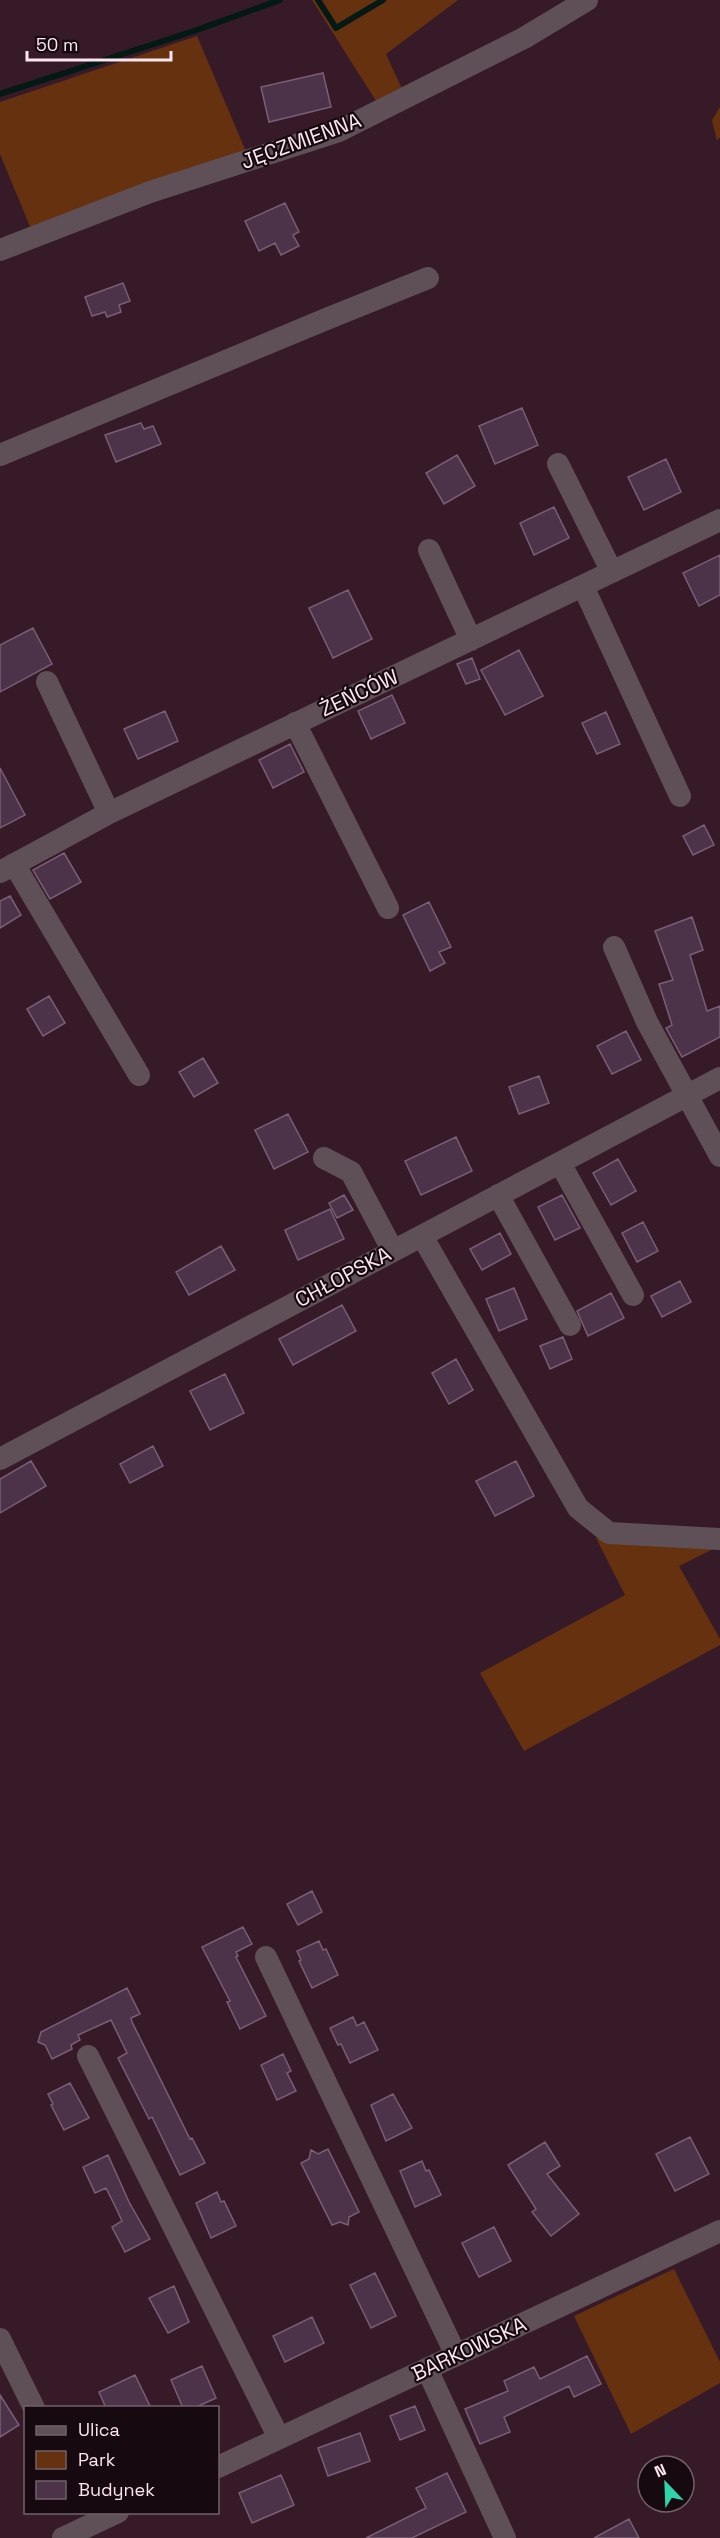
<svg xmlns="http://www.w3.org/2000/svg" width="720" height="2538" font-family="'Space Grotesk',sans-serif">
  <rect width="100%" height="100%" fill="#371a28"/>
  <path fill="#65310f" d="M 312,0 L 458,0 L 386,54 L 403,91 L 378,104 Z
    M 197,36 L 247,154 L 31,229 L 0,154 L 0,102 Z
    M 720,107 L 720,137 L 717,141 L 712,120 Z
    M 596,1538 L 650,1544 L 717,1547 L 679,1566 L 720,1639 L 720,1645 L 524,1751 L 480,1673 L 625,1595 Z
    M 674,2269 L 720,2362 L 720,2383 L 631,2434 L 574,2316 Z"/>
  <g fill="none" stroke-linecap="round" stroke-linejoin="round">
    <path stroke="#031913" stroke-width="6" d="M 318,0 L 336,28 L 383,0
      M 0,94 L 194,31 L 280,0"/>
  </g>
  <path fill="#4c3349" stroke="#795e76" stroke-width="1.5" d="M 323,73 L 331,107 L 269,122 L 261,87 Z
    M 285,203 L 299,232 L 293,235 L 299,246 L 281,255 L 275,243 L 259,251 L 245,221 Z
    M 123,283 L 130,301 L 119,305 L 121,312 L 107,317 L 105,312 L 92,316 L 85,297 Z
    M 522,408 L 538,445 L 495,464 L 479,426 Z
    M 141,423 L 144,429 L 153,426 L 161,444 L 116,462 L 105,435 Z
    M 457,455 L 475,486 L 444,504 L 426,473 Z
    M 666,459 L 681,492 L 644,510 L 628,477 Z
    M 554,507 L 569,538 L 534,555 L 520,523 Z
    M 720,555 L 720,595 L 699,606 L 683,573 Z
    M 348,590 L 372,639 L 333,658 L 309,608 Z
    M 33,628 L 52,664 L 0,692 L 0,645 Z
    M 519,650 L 543,696 L 505,715 L 481,670 Z
    M 472,658 L 480,679 L 466,684 L 457,664 Z
    M 392,695 L 405,723 L 371,739 L 358,711 Z
    M 165,711 L 178,741 L 138,759 L 124,729 Z
    M 606,712 L 620,744 L 597,754 L 582,723 Z
    M 290,744 L 304,772 L 273,788 L 259,760 Z
    M 0,768 L 25,815 L 0,828 Z
    M 704,825 L 714,845 L 693,855 L 683,836 Z
    M 64,853 L 81,882 L 50,899 L 33,870 Z
    M 10,896 L 21,915 L 0,928 L 0,901 Z
    M 429,902 L 451,947 L 439,952 L 445,963 L 430,971 L 403,915 Z
    M 692,917 L 703,950 L 690,955 L 707,1011 L 720,1006 L 720,1037 L 682,1057 L 666,1028 L 672,1025 L 659,984 L 673,980 L 655,931 Z
    M 49,996 L 65,1023 L 43,1036 L 27,1009 Z
    M 626,1031 L 641,1060 L 612,1074 L 597,1046 Z
    M 203,1058 L 218,1083 L 194,1097 L 179,1072 Z
    M 539,1076 L 549,1103 L 519,1114 L 509,1087 Z
    M 288,1114 L 308,1152 L 274,1169 L 255,1130 Z
    M 456,1137 L 472,1171 L 421,1195 L 405,1161 Z
    M 618,1159 L 636,1191 L 611,1205 L 593,1173 Z
    M 344,1195 L 353,1210 L 337,1218 L 329,1203 Z
    M 562,1195 L 580,1228 L 555,1240 L 538,1207 Z
    M 330,1209 L 344,1239 L 298,1260 L 285,1230 Z
    M 643,1222 L 658,1251 L 637,1262 L 622,1233 Z
    M 500,1233 L 511,1254 L 482,1270 L 470,1249 Z
    M 221,1246 L 235,1270 L 189,1295 L 176,1272 Z
    M 680,1281 L 691,1302 L 662,1317 L 651,1296 Z
    M 514,1288 L 527,1319 L 499,1331 L 486,1299 Z
    M 611,1293 L 624,1318 L 588,1336 L 577,1311 Z
    M 342,1305 L 356,1331 L 293,1365 L 279,1339 Z
    M 563,1337 L 572,1359 L 550,1369 L 540,1346 Z
    M 456,1359 L 473,1390 L 449,1404 L 432,1373 Z
    M 225,1374 L 244,1413 L 210,1430 L 190,1391 Z
    M 153,1446 L 163,1466 L 130,1483 L 120,1464 Z
    M 31,1461 L 46,1486 L 0,1513 L 0,1479 Z
    M 516,1461 L 534,1496 L 495,1516 L 476,1481 Z
    M 312,1891 L 322,1912 L 298,1925 L 287,1904 Z
    M 243,1927 L 252,1944 L 236,1952 L 238,1956 L 236,1957 L 266,2016 L 240,2029 L 227,2002 L 230,2001 L 202,1947 Z
    M 319,1941 L 323,1950 L 326,1949 L 338,1975 L 312,1988 L 299,1961 L 301,1960 L 297,1951 Z
    M 127,1988 L 140,2014 L 131,2018 L 132,2022 L 190,2139 L 192,2138 L 205,2163 L 180,2175 L 152,2117 L 149,2119 L 118,2058 L 127,2053 L 111,2020 L 78,2035 L 80,2040 L 71,2045 L 72,2049 L 52,2059 L 45,2045 L 38,2042 L 41,2032 Z
    M 353,2017 L 357,2026 L 364,2022 L 378,2050 L 350,2063 L 341,2044 L 338,2045 L 330,2028 Z
    M 283,2054 L 291,2071 L 287,2073 L 296,2091 L 277,2100 L 261,2065 Z
    M 70,2083 L 89,2118 L 64,2130 L 51,2105 L 53,2104 L 48,2094 Z
    M 393,2094 L 412,2128 L 386,2141 L 371,2105 Z
    M 690,2137 L 709,2174 L 675,2191 L 656,2154 Z
    M 545,2142 L 560,2166 L 547,2174 L 579,2214 L 551,2236 L 532,2212 L 536,2209 L 508,2165 Z
    M 328,2149 L 359,2212 L 349,2217 L 348,2225 L 340,2222 L 332,2225 L 301,2163 L 309,2159 L 311,2150 L 318,2154 Z
    M 108,2155 L 129,2202 L 150,2239 L 125,2252 L 112,2227 L 122,2221 L 116,2208 L 106,2188 L 95,2193 L 83,2167 Z
    M 422,2161 L 426,2171 L 429,2170 L 441,2195 L 415,2207 L 400,2171 Z
    M 217,2192 L 221,2202 L 224,2201 L 236,2226 L 211,2238 L 196,2203 Z
    M 494,2227 L 511,2261 L 479,2277 L 462,2243 Z
    M 375,2273 L 396,2316 L 371,2328 L 350,2285 Z
    M 174,2286 L 189,2322 L 168,2333 L 149,2298 Z
    M 312,2317 L 324,2343 L 285,2362 L 273,2336 Z
    M 587,2356 L 601,2384 L 574,2397 L 569,2386 L 504,2417 L 510,2432 L 480,2444 L 465,2409 L 508,2391 L 504,2381 L 534,2367 L 540,2379 Z
    M 202,2366 L 216,2398 L 194,2408 L 183,2408 L 171,2380 Z
    M 135,2375 L 151,2408 L 106,2408 L 99,2392 Z
    M 0,2395 L 19,2425 L 0,2437 Z
    M 415,2406 L 425,2430 L 400,2440 L 390,2416 Z
    M 360,2433 L 370,2461 L 328,2476 L 318,2448 Z
    M 447,2473 L 466,2512 L 412,2538 L 366,2538 L 426,2508 L 416,2488 Z
    M 281,2475 L 294,2505 L 252,2523 L 239,2493 Z
    M 629,2519 L 639,2538 L 594,2538 Z"/>
  <g fill="none" stroke-linecap="round" stroke-linejoin="round">
    <path stroke="#5f5057" stroke-width="22" d="M 0,250 L 150,192 L 339,131 L 524,38 L 587,0
      M 0,455 L 324,320 L 428,278
      M 558,464 L 612,572
      M 429,550 L 471,640
      M 583,586 L 680,796
      M 47,682 L 109,813
      M 295,723 L 388,908
      M 14,864 L 139,1075
      M 0,872 L 109,813 L 720,520
      M 614,947 L 647,1022 L 720,1156
      M 324,1158 L 351,1172 L 393,1251
      M 560,1163 L 633,1295
      M 498,1195 L 570,1325
      M 422,1236 L 578,1508 L 609,1533 L 720,1539
      M 0,1459 L 720,1078
      M 266,1957 L 456,2355
      M 88,2056 L 279,2438
      M 0,2339 L 34,2408
      M 427,2369 L 505,2538
      M 218,2467 L 720,2231
      M 63,2538 L 118,2512"/>
  </g>
  <g text-anchor="middle" stroke-width="4.5" stroke-linejoin="round" paint-order="stroke">
    <g font-size="21" fill="#fbe6ef" stroke="#16090f">
      <text transform="translate(301 141) rotate(-20)" y="7">JĘCZMIENNA</text>
      <text transform="translate(359 693) rotate(-25)" y="7">ŻEŃCÓW</text>
      <text transform="translate(343 1277) rotate(-28)" y="7">CHŁOPSKA</text>
      <text transform="translate(469 2349) rotate(-25)" y="7">BARKOWSKA</text>
    </g>
  </g>
  <rect x="24" y="2406" width="195" height="108" fill="#16090f" stroke="#726169" stroke-width="1.5"/>
  <rect x="36" y="2426" width="30" height="9" fill="#5f5057" stroke="#726169" stroke-width="1.5"/>
  <text x="78" y="2436" font-size="18" fill="#fbe6ef">Ulica</text>
  <rect x="36" y="2451" width="30" height="18" fill="#65310f" stroke="#726169" stroke-width="1.5"/>
  <text x="78" y="2466" font-size="18" fill="#fbe6ef">Park</text>
  <rect x="36" y="2481" width="30" height="18" fill="#4c3349" stroke="#726169" stroke-width="1.5"/>
  <text x="78" y="2496" font-size="18" fill="#fbe6ef">Budynek</text>
  <g transform="translate(666 2484) rotate(337)"><circle r="28" fill="#16090f" stroke="#726169" stroke-width="1.5"/>
  <path d="M0-4.5L10 22L0 15L-10 22Z" fill="#30d4aa"/>
  <text y="-9" font-size="16" font-weight="bold" text-anchor="middle" fill="#fbe6ef">N</text>
  </g>
  <path d="M27 51v9h144v-9" fill="none" stroke="#fbe6ef" stroke-width="3"/>
  <text x="36" y="51" font-size="18" fill="#fbe6ef" stroke="#16090f" stroke-width="4.5" paint-order="stroke">50 m</text>
</svg>
